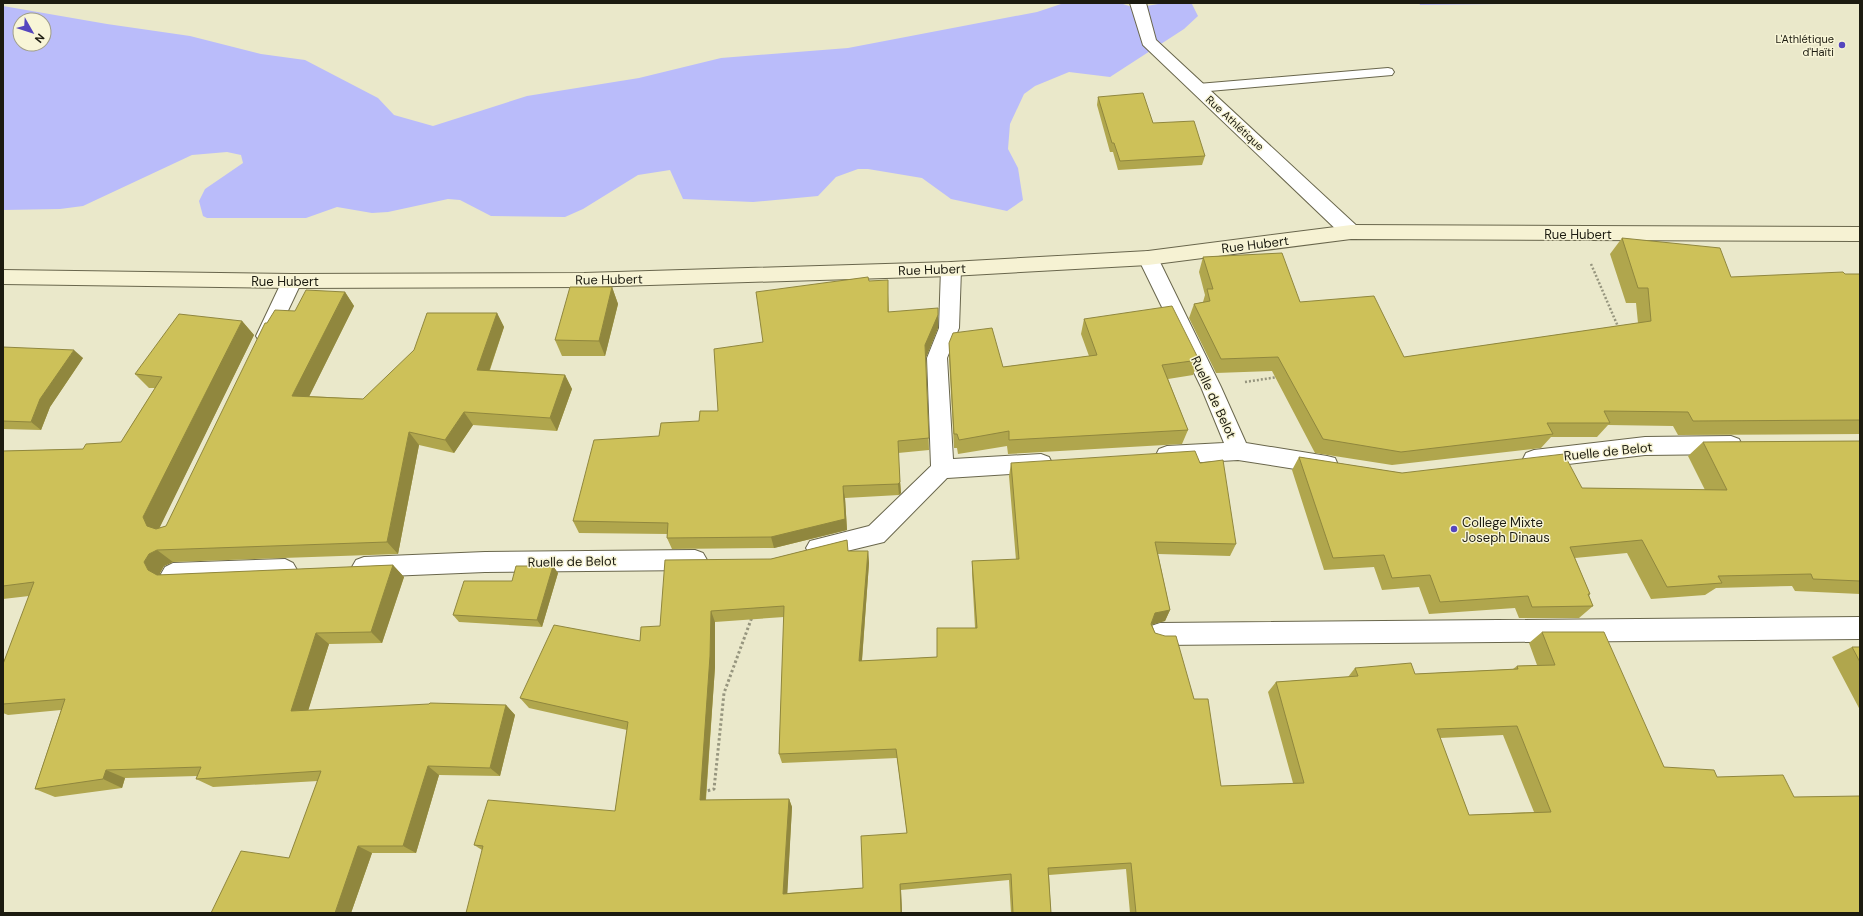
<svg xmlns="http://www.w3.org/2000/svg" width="1863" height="916" font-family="'DM Sans',sans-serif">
  <rect width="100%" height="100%" fill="#eae8ca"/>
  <path fill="#babcfa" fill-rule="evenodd" d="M 1064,3 L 1120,3 L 1135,8 L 1164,3 L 1192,4 L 1198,16 L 1184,29 L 1110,77 L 1069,72 L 1035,86 L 1024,94 L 1010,124 L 1008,149 L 1018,168 L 1023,200 L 1007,211 L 951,199 L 922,178 L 868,169 L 858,169 L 836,177 L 818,196 L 753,202 L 683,199 L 670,170 L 638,175 L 583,209 L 565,217 L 491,216 L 460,200 L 448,199 L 388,212 L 372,213 L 337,207 L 306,218 L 207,218 L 203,216 L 199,201 L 205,189 L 243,163 L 241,155 L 227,152 L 192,155 L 83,206 L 60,209 L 3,210 L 3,6 L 107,24 L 190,36 L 261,54 L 305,60 L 378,98 L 394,115 L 433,126 L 527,96 L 639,78 L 721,58 L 848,48 L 1037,12 ZM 20,20 L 44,20 L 44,44 L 20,44 Z
    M 1419,3 L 1588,3 L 1420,5 Z"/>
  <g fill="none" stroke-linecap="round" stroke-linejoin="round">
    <g stroke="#69664c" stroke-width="2">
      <path id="lane" d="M 1388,68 L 1392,69 L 1394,72 L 1392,75 L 1198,92 L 1193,91 L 1192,88 L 1193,85 L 1198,84 Z"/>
    </g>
    <g stroke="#69664c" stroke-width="2">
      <path id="street" d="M 1130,3 L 1146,3 L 1156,40 L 1358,227 L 1360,232 L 1358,237 L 1351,239 L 1344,237 L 1143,45 Z
        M 1148,251 L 1155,253 L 1158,258 L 1221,387 L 1246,443 L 1327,456 L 1335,458 L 1338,465 L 1335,472 L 1327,474 L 1238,460 L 1167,464 L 1159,461 L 1156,455 L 1159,449 L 1167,446 L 1224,443 L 1201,387 L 1138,258 L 1141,253 Z
        M 951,262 L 958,264 L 961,269 L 959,328 L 947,358 L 953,459 L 1041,454 L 1049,457 L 1052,463 L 1049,469 L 1041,472 L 947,478 L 884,542 L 818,558 L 810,555 L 806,548 L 810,541 L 869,526 L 931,466 L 927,358 L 939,328 L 941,269 L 944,264 Z
        M 292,274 L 299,276 L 302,281 L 276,336 L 273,341 L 266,344 L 259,341 L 256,336 L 282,281 L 285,276 Z
        M 1731,436 L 1739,439 L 1742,445 L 1739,451 L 1731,454 L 1645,455 L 1534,468 L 1526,465 L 1523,459 L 1526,453 L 1534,450 L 1645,437 Z
        M 695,550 L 703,553 L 707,560 L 703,567 L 695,570 L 485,572 L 364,577 L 356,574 L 352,567 L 356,560 L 364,557 L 485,552 Z
        M 285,559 L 293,563 L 297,570 L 293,577 L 285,581 L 173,585 L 165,581 L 161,574 L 165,567 L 173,563 Z
        M 1860,617 L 1860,639 L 1160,645 L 1151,642 L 1148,634 L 1151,626 L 1160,623 Z"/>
    </g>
    <g stroke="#69664c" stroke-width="2">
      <path id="secondary" d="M 1351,225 L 1860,227 L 1860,241 L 1351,239 L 1148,265 L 951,276 L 584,287 L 292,288 L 3,284 L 3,270 L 292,274 L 584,273 L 951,262 L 1148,251 Z"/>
    </g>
    <path stroke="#96957e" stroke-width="2.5" stroke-dasharray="2 2" stroke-linecap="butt" d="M 1591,264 L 1619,329
      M 1245,382 L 1278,377"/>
    <path stroke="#96957e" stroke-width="3" stroke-dasharray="2.5 2.5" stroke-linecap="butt" d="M 703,792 L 714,789 L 724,693 L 752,617"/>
    <use href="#lane" fill="#fff" fill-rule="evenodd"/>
    <use href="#street" fill="#fff" fill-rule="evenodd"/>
    <use href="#secondary" fill="#f6f2d3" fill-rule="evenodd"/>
  </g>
  <path fill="#b0a64d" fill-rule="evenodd" d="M 1098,97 L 1153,123 L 1205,156 L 1202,165 L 1118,170 L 1113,152 L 1110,152 L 1097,105 Z
    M 1622,238 L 1731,277 L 1845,274 L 1860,274 L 1860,434 L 1678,435 L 1673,426 L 1608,425 L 1597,437 L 1551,437 L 1541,448 L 1392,465 L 1315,453 L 1272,371 L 1216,373 L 1189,318 L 1194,304 L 1203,302 L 1205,295 L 1199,272 L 1203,257 L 1300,302 L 1404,357 L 1638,323 L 1636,303 L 1626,303 L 1610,254 Z
    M 869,281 L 888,293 L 889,312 L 938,328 L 926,357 L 929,450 L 898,453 L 901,493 L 899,495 L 845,498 L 847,530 L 774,548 L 672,549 L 667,538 L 667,534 L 579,533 L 573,521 L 659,436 L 699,421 L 718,411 L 763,342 Z
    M 612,287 L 618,304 L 605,356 L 562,356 L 555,340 Z
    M 345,292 L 354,306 L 309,396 L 363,399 L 497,313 L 504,327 L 490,370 L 565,375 L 572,389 L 557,431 L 473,425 L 454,453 L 419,445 L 398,554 L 173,562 L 164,566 L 160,573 L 160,575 L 393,565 L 404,577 L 382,643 L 329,644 L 308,710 L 506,705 L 515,715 L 500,776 L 439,775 L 416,853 L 372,853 L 351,913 L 211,913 L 289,858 L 318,781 L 213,787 L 196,779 L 197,776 L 125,778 L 122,788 L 55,797 L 35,789 L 61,710 L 8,715 L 3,713 L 3,664 L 29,596 L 3,599 L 3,451 L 83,449 L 121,442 L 155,388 L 149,388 L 135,374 L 242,321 L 254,335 L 159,528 L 166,526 L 267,323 L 295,311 Z
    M 1084,319 L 1199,360 L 1193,375 L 1168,379 L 1188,430 L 1182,444 L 1008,454 L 1007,446 L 958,454 L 957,448 L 954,448 L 949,358 L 949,343 L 1003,367 L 1089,356 L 1081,334 Z
    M 3,347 L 83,358 L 50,407 L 41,430 L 3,429 Z
    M 1860,441 L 1860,594 L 1795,591 L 1792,586 L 1716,588 L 1705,595 L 1651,599 L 1627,553 L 1575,558 L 1590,594 L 1589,596 L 1593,606 L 1579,618 L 1519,618 L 1515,608 L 1429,614 L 1419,587 L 1382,590 L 1374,567 L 1324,570 L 1292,470 L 1299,457 L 1402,473 L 1582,488 L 1705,490 L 1688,456 L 1703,442 Z
    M 1011,463 L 1200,463 L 1236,544 L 1230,556 L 1158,554 L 1170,610 L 1165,621 L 1152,624 L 1155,633 L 1194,699 L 1221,786 L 1293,783 L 1268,692 L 1276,682 L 1348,677 L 1355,668 L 1415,674 L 1513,669 L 1517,666 L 1537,665 L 1529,643 L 1542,632 L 1664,767 L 1717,777 L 1794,797 L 1860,913 L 1130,913 L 1126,869 L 1049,875 L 1051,913 L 1011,913 L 1009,880 L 901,890 L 902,913 L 482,850 L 474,845 L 615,811 L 627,730 L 529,708 L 520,698 L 640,641 L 660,626 L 771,559 L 847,540 L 848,551 L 868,551 L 869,563 L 862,661 L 937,657 L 975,628 L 972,573 L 972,561 L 1016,560 L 1009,476 ZM 784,617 L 779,754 L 782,763 L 897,758 L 907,833 L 863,888 L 787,893 L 792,807 L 789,799 L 706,800 L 715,667 L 715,622 ZM 1503,735 L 1534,812 L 1469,815 L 1440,738 Z
    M 553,566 L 558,573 L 542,627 L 459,622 L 453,615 L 512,581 Z
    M 1852,647 L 1860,647 L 1860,710 L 1832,657 Z"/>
  <path fill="#90873e" d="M 612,287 L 618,304 L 605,356 L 599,341 Z
    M 345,292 L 354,306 L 303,409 L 292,396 Z
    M 938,308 L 938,328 L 926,358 L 925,345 Z
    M 497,313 L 504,327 L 485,383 L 477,370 Z
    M 242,321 L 254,335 L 159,529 L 163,538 L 147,526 L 143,517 Z
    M 74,350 L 83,358 L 50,407 L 41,430 L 31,422 L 40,399 Z
    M 565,375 L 572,389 L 557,431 L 550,418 Z
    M 464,412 L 473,425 L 454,453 L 445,440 Z
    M 409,432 L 419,445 L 398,554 L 387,542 Z
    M 900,482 L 901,493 L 899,495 L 898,484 Z
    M 843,486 L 845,498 L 847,530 L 774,548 L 771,537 Z
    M 157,550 L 173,562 L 164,566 L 160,573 L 164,582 L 148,570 L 144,562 L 149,554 Z
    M 868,551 L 869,563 L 861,672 L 859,661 Z
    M 393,565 L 404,577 L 382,643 L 371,632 Z
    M 553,566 L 558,573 L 542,627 L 537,620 Z
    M 1170,610 L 1165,621 L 1151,625 L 1155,613 Z
    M 711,611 L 715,622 L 715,667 L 705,808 L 700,800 Z
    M 316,633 L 329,644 L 305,721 L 291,711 Z
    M 506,705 L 515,715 L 500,776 L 490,768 Z
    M 428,766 L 439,775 L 416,853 L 403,846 Z
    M 106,770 L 125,778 L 122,788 L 103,779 Z
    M 789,799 L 792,807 L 787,900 L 783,894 Z
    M 358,846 L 372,853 L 351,913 L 335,913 Z
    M 900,884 L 901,890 L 902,913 L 901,913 Z"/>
  <path fill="#cdc159" stroke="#90873e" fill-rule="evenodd" d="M 1143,93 L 1153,123 L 1194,121 L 1205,156 L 1120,161 L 1114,143 L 1112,143 L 1098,97 Z
    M 1622,238 L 1720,248 L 1731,277 L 1843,272 L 1845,274 L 1860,274 L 1860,420 L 1693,421 L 1688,412 L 1604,411 L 1610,423 L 1547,423 L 1553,434 L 1401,452 L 1323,439 L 1278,357 L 1221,359 L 1194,304 L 1210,301 L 1207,289 L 1213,289 L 1203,257 L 1282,253 L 1300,302 L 1374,296 L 1404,357 L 1651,321 L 1648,288 L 1638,288 Z
    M 868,277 L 869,281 L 888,280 L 888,312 L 938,308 L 938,315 L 925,345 L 929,438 L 898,441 L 900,482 L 898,484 L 843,486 L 845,519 L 771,537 L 667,538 L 668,523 L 573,521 L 594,440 L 659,436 L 661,423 L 699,421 L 700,411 L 718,411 L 714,349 L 763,342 L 756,292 Z
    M 570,287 L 612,287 L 599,341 L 555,340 Z
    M 306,290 L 345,292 L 292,396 L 363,399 L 414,350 L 427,313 L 497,313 L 477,370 L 565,375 L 550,418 L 464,412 L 445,440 L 409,432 L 387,542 L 157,550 L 149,554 L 144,562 L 148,570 L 157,575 L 393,565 L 371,632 L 316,633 L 291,711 L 429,704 L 430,703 L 506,705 L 490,768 L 428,766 L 403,846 L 358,846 L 335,913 L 211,913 L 241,851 L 289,858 L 321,771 L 196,779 L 201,767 L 106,770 L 103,779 L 35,789 L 65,699 L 3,704 L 3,664 L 34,582 L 3,586 L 3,451 L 83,449 L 86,444 L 121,442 L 162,377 L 135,374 L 179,314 L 242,321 L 143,517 L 147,526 L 156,529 L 166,526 L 265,323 L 267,323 L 275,310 L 295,311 Z
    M 1172,306 L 1199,360 L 1162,365 L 1188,430 L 1009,440 L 1009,431 L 959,440 L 957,434 L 954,434 L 949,343 L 953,333 L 992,328 L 1003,367 L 1097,355 L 1084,319 Z
    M 3,347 L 74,350 L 40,399 L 31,422 L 3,421 Z
    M 1860,441 L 1860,581 L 1813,579 L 1811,574 L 1718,576 L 1722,583 L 1667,587 L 1642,540 L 1570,547 L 1590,594 L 1588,594 L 1593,606 L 1532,607 L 1528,596 L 1440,602 L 1430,575 L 1392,578 L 1384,555 L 1333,558 L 1299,457 L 1402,473 L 1564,454 L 1582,488 L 1727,490 L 1703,442 Z
    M 1195,451 L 1200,463 L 1223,460 L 1236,544 L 1155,542 L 1170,610 L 1155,613 L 1151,624 L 1155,633 L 1165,636 L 1176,636 L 1194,699 L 1208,699 L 1221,786 L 1304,783 L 1276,682 L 1358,676 L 1355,668 L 1411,663 L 1415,674 L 1518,669 L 1517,666 L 1555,665 L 1542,632 L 1604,632 L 1664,767 L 1714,770 L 1717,777 L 1783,775 L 1794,797 L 1860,796 L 1860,913 L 1136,913 L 1131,863 L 1048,868 L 1051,913 L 1013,913 L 1011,874 L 900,884 L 901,913 L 466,913 L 483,846 L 474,845 L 488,800 L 615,811 L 628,722 L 520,698 L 554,625 L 640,641 L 641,627 L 660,626 L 665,560 L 771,559 L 847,540 L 848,551 L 868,551 L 859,661 L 937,657 L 937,628 L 977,628 L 972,561 L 1019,559 L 1011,463 ZM 784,606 L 779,754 L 896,749 L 907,833 L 861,836 L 863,888 L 783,894 L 789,799 L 700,800 L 710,656 L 711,611 ZM 1517,726 L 1551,812 L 1469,815 L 1437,729 Z
    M 516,566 L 553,566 L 537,620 L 453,615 L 464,581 L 512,581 Z
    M 1852,647 L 1860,647 L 1860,662 Z"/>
  <g fill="#5546be" stroke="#f8f5d7" stroke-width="1.5">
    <circle cx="1842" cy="45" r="4"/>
    <circle cx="1454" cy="529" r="4"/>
  </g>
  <g text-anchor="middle" stroke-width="3" stroke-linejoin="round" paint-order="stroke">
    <g font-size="11" fill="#1c1b10" stroke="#f8f5d7" text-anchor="end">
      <text x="1834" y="43">L'Athlétique<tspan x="1834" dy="13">d'Haïti</tspan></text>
    </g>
    <g font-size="11" fill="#1c1b10" stroke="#f8f5d7">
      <text transform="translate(1235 123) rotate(43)" y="4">Rue Athlétique</text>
    </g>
    <g font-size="13" fill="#1c1b10" stroke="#f8f5d7">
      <text x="1578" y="239">Rue Hubert</text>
      <text transform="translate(1255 244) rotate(-7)" y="5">Rue Hubert</text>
      <text transform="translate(932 269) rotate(-2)" y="5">Rue Hubert</text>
      <text transform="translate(609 279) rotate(-1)" y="5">Rue Hubert</text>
      <text x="285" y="286">Rue Hubert</text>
      <text transform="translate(1214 397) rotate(65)" y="5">Ruelle de Belot</text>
      <text transform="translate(1608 451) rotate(-6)" y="5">Ruelle de Belot</text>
      <text transform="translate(572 561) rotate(-1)" y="5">Ruelle de Belot</text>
    </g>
    <g font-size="13" fill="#1c1b10" stroke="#f8f5d7" text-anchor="start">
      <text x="1462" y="527">College Mixte<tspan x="1462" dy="15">Joseph Dinaus</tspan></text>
    </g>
  </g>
  <rect width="1863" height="916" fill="none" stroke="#1c1b10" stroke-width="8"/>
  <g transform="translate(32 32) rotate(129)"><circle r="19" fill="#f8f5d7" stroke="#a09e87"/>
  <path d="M0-3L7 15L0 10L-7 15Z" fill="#5546be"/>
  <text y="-6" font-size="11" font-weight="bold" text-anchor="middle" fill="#1c1b10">N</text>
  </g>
</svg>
